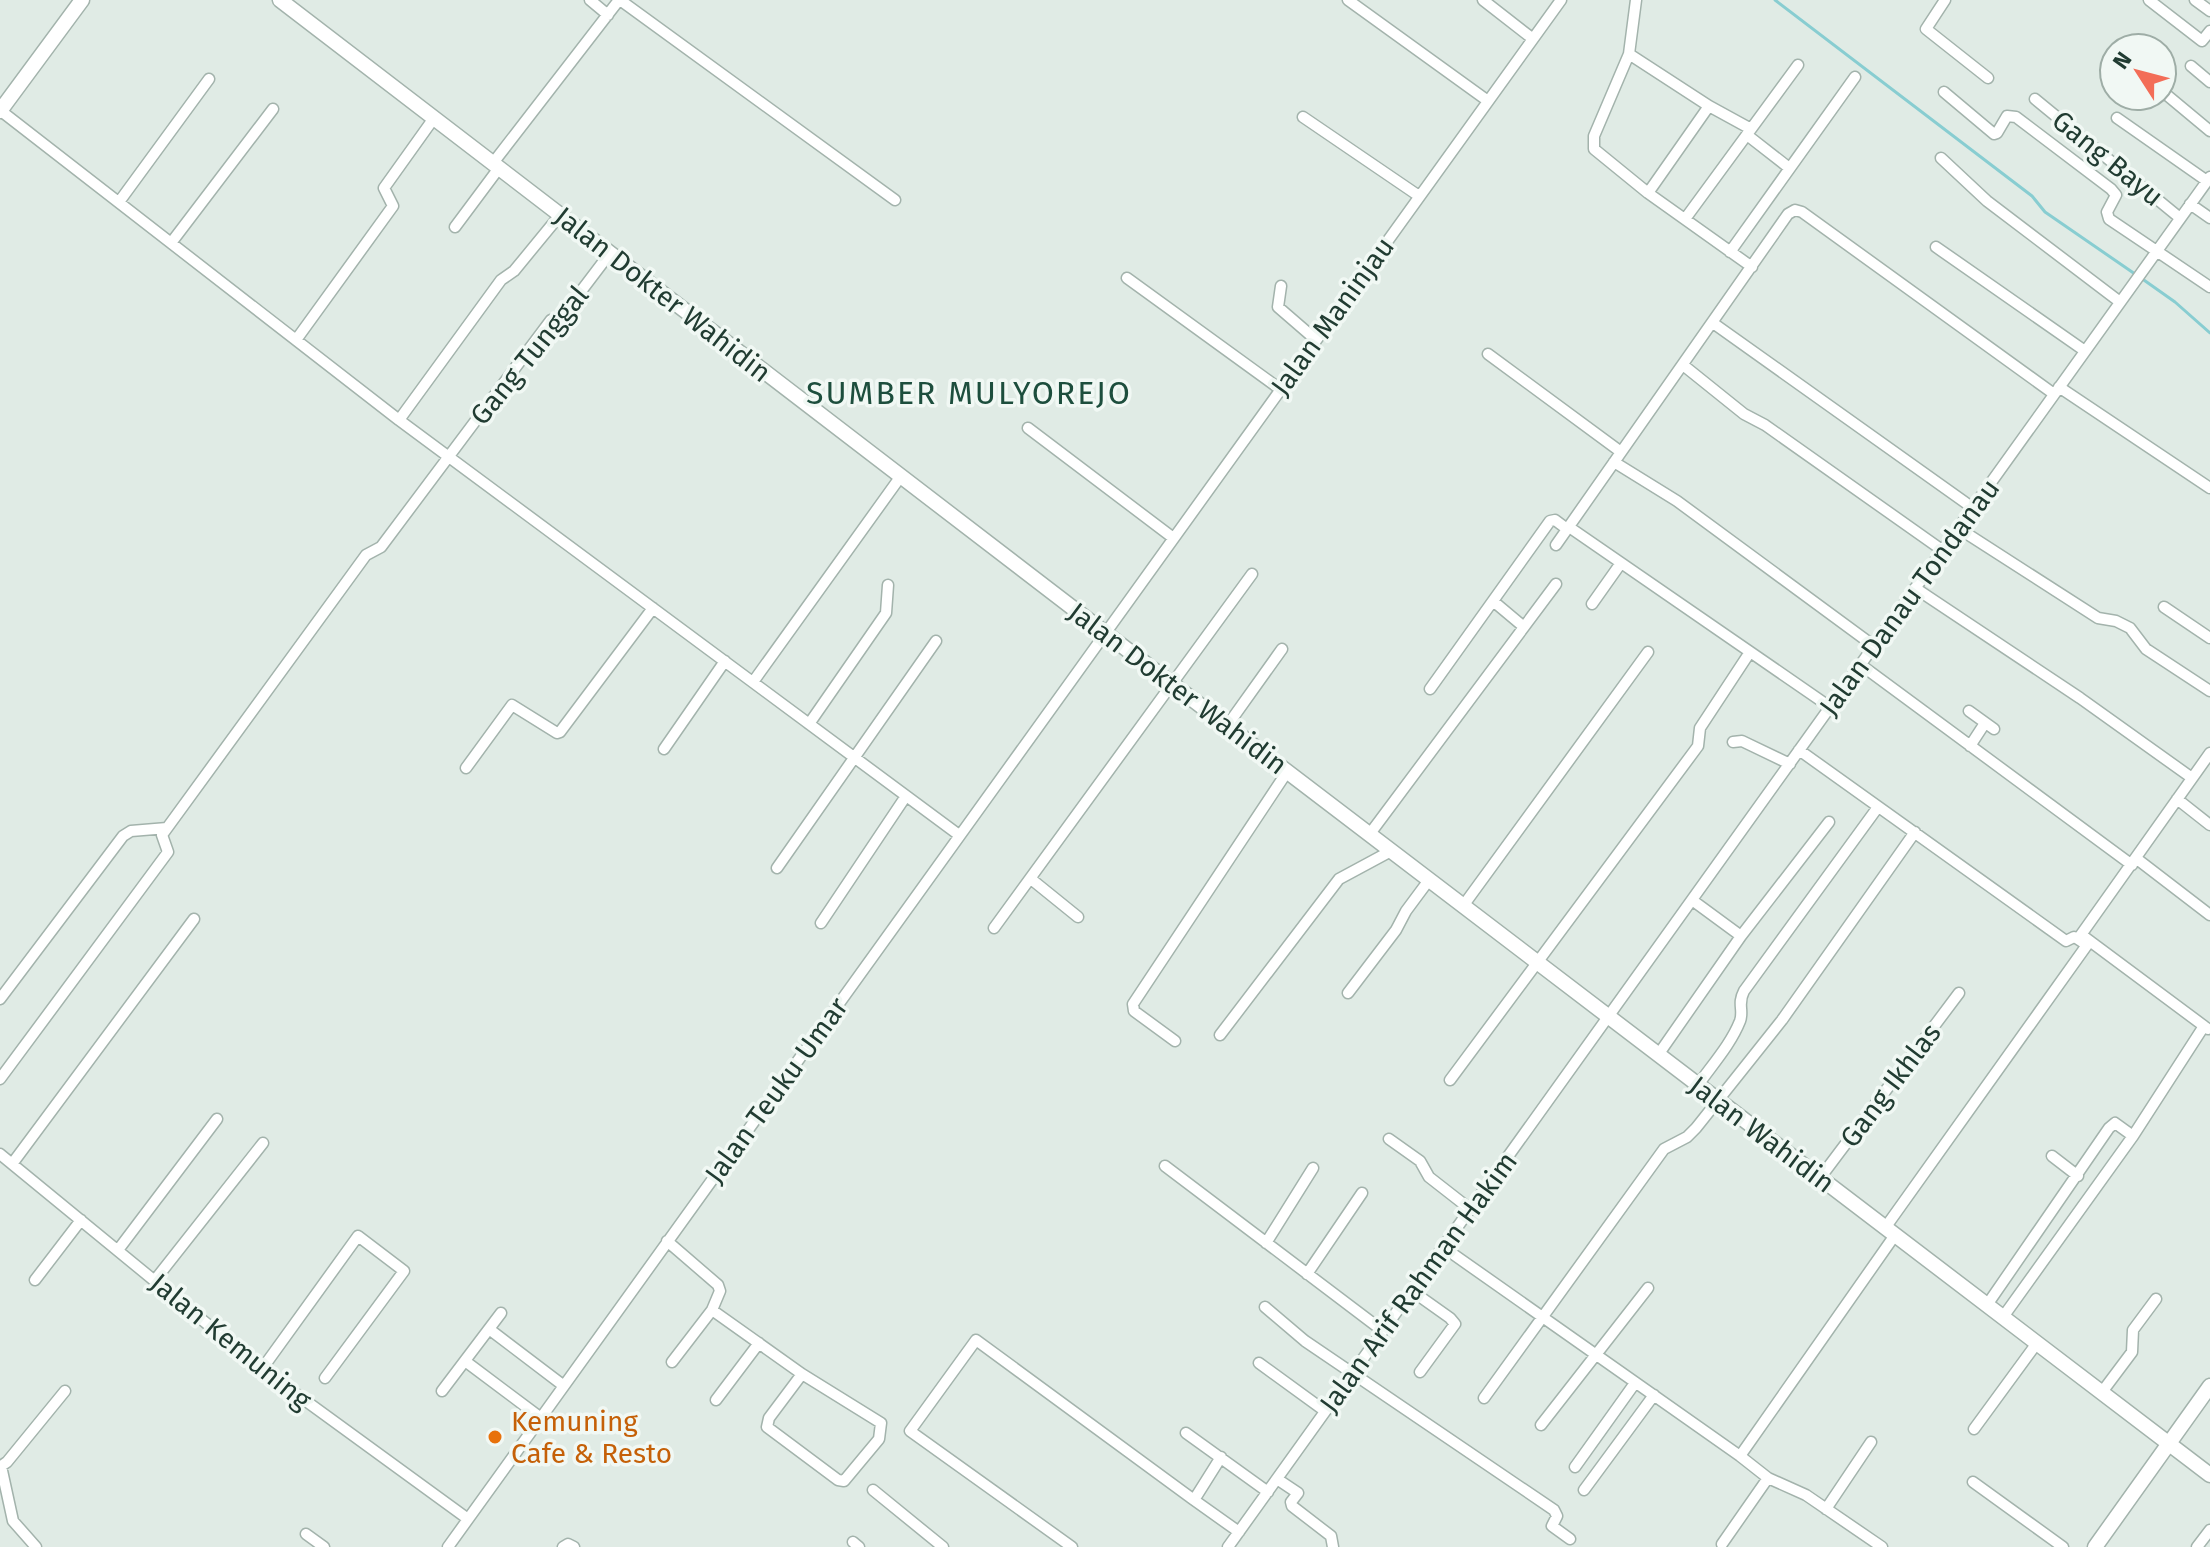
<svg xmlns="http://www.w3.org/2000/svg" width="2210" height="1547" font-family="'Fira Sans',sans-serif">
  <rect width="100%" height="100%" fill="#e0ebe5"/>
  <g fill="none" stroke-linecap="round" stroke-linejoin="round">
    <path stroke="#88cdd1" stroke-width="3" d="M 1775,0 L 2032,196 L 2045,212 L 2135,274
      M 2141,278 L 2175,302 L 2210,333"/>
    <g stroke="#a3b3ac" stroke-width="13">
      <path id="minor" d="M 590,0 L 608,15
        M 620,0 L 895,200
        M 1348,0 L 1488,101
        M 1483,0 L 1533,39
        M 1636,0 L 1629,54 L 1594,136 L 1594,149 L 1648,193 L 1752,267
        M 1945,0 L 1926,29 L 1988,78
        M 2149,0 L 2202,41 L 2210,31
        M 2195,0 L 2210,11
        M 2133,48 L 2136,42
        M 1629,54 L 1709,106 L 1751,129
        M 2191,66 L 2210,82
        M 2162,91 L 2210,131
        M 1944,92 L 1994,134 L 1997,133 L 2007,116 L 2016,117 L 2111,189 L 2116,195 L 2107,212 L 2109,219 L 2210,287
        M 2035,99 L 2180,218
        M 1,111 L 399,420 L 959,835
        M 1303,117 L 1419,196
        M 2117,118 L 2207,181
        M 1747,135 L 1788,167
        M 1941,158 L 1987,201 L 2120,302
        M 493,163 L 619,0
        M 1648,193 L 1709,106
        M 119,202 L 209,79
        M 2190,204 L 2210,218
        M 1685,219 L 1798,65
        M 455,227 L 499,168
        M 171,243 L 273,109
        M 1936,247 L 2085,351
        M 1730,252 L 1855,77
        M 1127,278 L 1280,389
        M 1281,286 L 1278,307 L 1315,339
        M 1713,323 L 1973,508
        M 296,340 L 393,206 L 384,188 L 434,118
        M 1488,354 L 1621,452
        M 1683,365 L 1744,414 L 1765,425 L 1942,550
        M 2059,387 L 2210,488
        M 399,420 L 501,280 L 514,271 L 560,215
        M 1028,428 L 1172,537
        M 1614,462 L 1677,501 L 1874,646
        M 1569,527 L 1830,707
        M 1958,528 L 2098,618 L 2116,621 L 2130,628 L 2146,649 L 2210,691
        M 1556,545 L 1788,214 L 1795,210 L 1802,212 L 2054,394
        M 1915,588 L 2080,698 L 2192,778
        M 1493,601 L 1524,627
        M 1592,604 L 1621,563
        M 2164,607 L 2210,638
        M 1861,665 L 2132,865
        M 753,682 L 901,476
        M 1430,689 L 1550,521 L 1555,520 L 1567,529
        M 1969,711 L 1994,729
        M 809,724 L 886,613 L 888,585
        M 1227,726 L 1282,649
        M 1733,742 L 1742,741 L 1790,764
        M 1970,746 L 1985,723
        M 664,749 L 725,661
        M 1799,750 L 2066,941 L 2074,937 L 2078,939
        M 466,768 L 512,705 L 557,733 L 560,732 L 653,608
        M 2177,799 L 2210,825
        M 1369,835 L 1556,584
        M 2137,859 L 2210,915
        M 777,868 L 936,641
        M 1031,879 L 1078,917
        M 1692,900 L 1741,936
        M 1463,906 L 1648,652
        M 821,923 L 906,796
        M 994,928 L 1252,574
        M 2083,936 L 2208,1029
        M 1348,993 L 1396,930 L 1406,911 L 1429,880
        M 0,999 L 123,836 L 131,831 L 167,828
        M 1220,1035 L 1339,879 L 1391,851
        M 1175,1041 L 1134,1011 L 1133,1004 L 1287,772
        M 1658,1055 L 1741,936 L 1829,822
        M 0,1079 L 168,852 L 162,835 L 366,555 L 381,547 L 551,320 L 563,315 L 610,253
        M 1450,1080 L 1698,746 L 1700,728 L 1750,652
        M 1698,1085 C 1712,1065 1731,1044 1740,1021 C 1744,1010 1737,1004 1744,991 L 1878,807
        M 1389,1139 L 1420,1161 L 1429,1177 L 1470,1209
        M 0,1154 L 262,1369 L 468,1519
        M 2052,1156 L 2078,1176
        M 12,1164 L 194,919
        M 1165,1166 L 1383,1331
        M 1820,1178 L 1959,993
        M 1885,1228 L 2087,945 L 2078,939 L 2210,753
        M 667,1241 L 718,1285 L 720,1291 L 712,1310 L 802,1374 L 881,1423 L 879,1439 L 844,1481 L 838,1480 L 767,1427 L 769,1418 L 802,1374
        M 1266,1243 L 1313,1168
        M 1443,1247 L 1740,1456 L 1768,1478 L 1806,1495 L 1882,1547
        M 118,1250 L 217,1119
        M 1307,1274 L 1362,1193
        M 35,1280 L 81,1220
        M 155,1280 L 263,1143
        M 1412,1291 L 1450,1318 L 1455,1324 L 1420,1372
        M 1987,1305 L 2109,1128 L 2115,1123 L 2133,1136
        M 1265,1307 L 1305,1341 L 1554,1510 L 1557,1516 L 1552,1526 L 1570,1539
        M 2003,1317 L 2133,1136 L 2204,1026
        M 489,1329 L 564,1386
        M 465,1361 L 541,1418
        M 672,1362 L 712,1310
        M 1259,1363 L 1325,1411
        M 262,1369 L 358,1236 L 404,1271 L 325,1378
        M 442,1391 L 501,1313
        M 2102,1392 L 2132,1352 L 2133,1330 L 2156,1299
        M 1484,1398 L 1664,1149 L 1687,1137 L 1696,1128 L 1782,1020 L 1915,832
        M 716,1400 L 759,1343
        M 1541,1425 L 1648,1288
        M 1974,1429 L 2037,1343
        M 1186,1433 L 1268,1492
        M 1740,1456 L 1895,1235
        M 1221,1457 L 1194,1500 L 1239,1532
        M 1,1466 L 7,1462 L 65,1391
        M 1,1466 L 13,1521 L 36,1547
        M 1575,1467 L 1635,1383
        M 1277,1479 L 1298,1493 L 1291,1502 L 1292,1506 L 1331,1536 L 1333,1547
        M 1973,1482 L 2063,1547
        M 873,1490 L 943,1547
        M 1584,1490 L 1654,1395
        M 1826,1509 L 1871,1442
        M 306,1534 L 324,1547
        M 853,1542 L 859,1547
        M 1722,1544 L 1768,1478
        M 448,1547 L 1561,0
        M 563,1547 L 568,1544 L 574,1547
        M 1072,1547 L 910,1431 L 976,1340 L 1194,1500
        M 1228,1547 L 2210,177
        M 2197,1547 L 2210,1530"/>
    </g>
    <g stroke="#a3b3ac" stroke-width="17">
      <path id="tertiary" d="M 280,0 L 1104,632 L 2210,1475
        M 0,111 L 82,0
        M 2095,1547 L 2210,1386"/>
    </g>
    <use href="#minor" stroke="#fff" stroke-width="10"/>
    <use href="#tertiary" stroke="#fff" stroke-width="14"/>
  </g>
  <circle fill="#e8710a" stroke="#f1f8f4" stroke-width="3" cx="495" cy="1437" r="8"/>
  <g text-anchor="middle" stroke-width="7" stroke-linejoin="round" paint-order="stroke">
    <g font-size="28" fill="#213c32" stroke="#f1f8f4">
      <text transform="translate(2108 158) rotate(39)" y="10">Gang Bayu</text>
      <text transform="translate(663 294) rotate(38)" y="10">Jalan Dokter Wahidin</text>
      <text transform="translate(1332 316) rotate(-54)" y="10">Jalan Maninjau</text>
      <text transform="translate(529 355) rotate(-51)" y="10">Gang Tunggal</text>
      <text transform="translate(1909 597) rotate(-54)" y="10">Jalan Danau Tondanau</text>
      <text transform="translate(1178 688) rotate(37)" y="10">Jalan Dokter Wahidin</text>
      <text transform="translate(1890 1085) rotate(-53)" y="10">Gang Ikhlas</text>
      <text transform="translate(776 1090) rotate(-54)" y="10">Jalan Teuku Umar</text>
      <text transform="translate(1762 1134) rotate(37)" y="10">Jalan Wahidin</text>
      <text transform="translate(1418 1282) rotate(-54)" y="10">Jalan Arif Rahman Hakim</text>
      <text transform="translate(231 1341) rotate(39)" y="10">Jalan Kemuning</text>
    </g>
    <g font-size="28" fill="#c56008" stroke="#f1f8f4" text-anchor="start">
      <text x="511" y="1431">Kemuning<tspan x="511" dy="32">Cafe &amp; Resto</tspan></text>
    </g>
    <g font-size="32" letter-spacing="2" fill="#1d4e3d" stroke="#f1f8f4">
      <text x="969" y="404">SUMBER MULYOREJO</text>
    </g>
  </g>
  <g transform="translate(2138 72) rotate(306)"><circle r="38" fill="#f1f8f4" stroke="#9eada6" stroke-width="2"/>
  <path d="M0-6L14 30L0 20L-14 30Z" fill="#f36d57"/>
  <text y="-12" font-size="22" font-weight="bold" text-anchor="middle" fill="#213c32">N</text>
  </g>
</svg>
